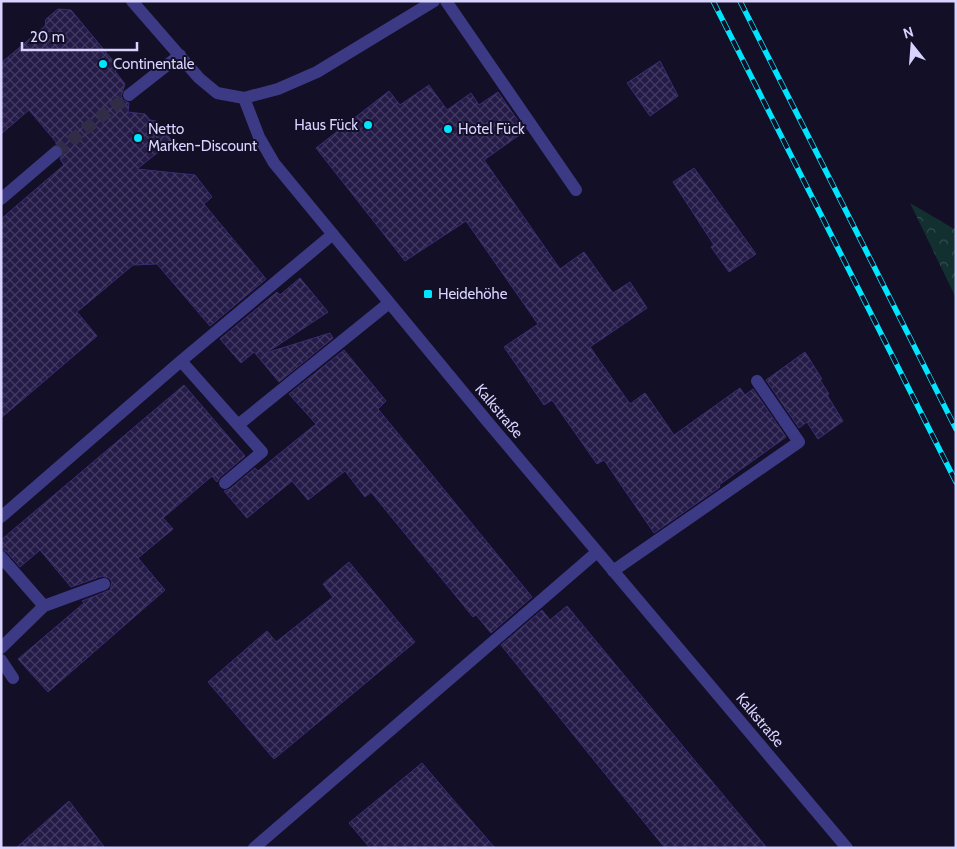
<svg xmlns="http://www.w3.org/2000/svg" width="957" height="849" font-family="Cabin,sans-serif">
  <defs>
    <pattern id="forest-crowns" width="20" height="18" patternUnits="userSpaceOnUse" patternTransform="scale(1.25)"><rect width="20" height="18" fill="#12302f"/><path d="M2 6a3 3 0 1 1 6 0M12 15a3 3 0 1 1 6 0" fill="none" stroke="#344d4e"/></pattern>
    <pattern id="building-cross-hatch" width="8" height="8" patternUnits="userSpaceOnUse" patternTransform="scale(1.25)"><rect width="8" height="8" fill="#241b47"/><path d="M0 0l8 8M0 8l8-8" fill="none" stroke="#433b63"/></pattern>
  </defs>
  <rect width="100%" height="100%" fill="#130f26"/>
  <path fill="url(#forest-crowns)" d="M 910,203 L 956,230 L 956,298 Z"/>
  <path fill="url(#building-cross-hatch)" stroke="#3b2d73" d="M 58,9 L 71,10 L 119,68 L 115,71 L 125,84 L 121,96 L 123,100 L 129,103 L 128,112 L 145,114 L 150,120 L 156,121 L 172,141 L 137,169 L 195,175 L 212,197 L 204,204 L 266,279 L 210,326 L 157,264 L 133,265 L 77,312 L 97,336 L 1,418 L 1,219 L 64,165 L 60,159 L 64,151 L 62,146 L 56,144 L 56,142 L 29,110 L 1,134 L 1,63 L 45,26 L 46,19 Z
    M 660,61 L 678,96 L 650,116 L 627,83 Z
    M 429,85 L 447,110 L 471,93 L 479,105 L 498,92 L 525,131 L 484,160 L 560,269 L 584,252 L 613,293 L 630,282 L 647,308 L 590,347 L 630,404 L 645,393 L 674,435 L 740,388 L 745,395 L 753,389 L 786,437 L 719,485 L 720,487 L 654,533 L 604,460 L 597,464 L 552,400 L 544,405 L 504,347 L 538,324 L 466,221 L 405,261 L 316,148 L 389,91 L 400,105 Z
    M 694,168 L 756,254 L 729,272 L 711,247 L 714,245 L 673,182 Z
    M 300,278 L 328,312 L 266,353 L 330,333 L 333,338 L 279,382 L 254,352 L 241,363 L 220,339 L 277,292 L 280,295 Z
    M 344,350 L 386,401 L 378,409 L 532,597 L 491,633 L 476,615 L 473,617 L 371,492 L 365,497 L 345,471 L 308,500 L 292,481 L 247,518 L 224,491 L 230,489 L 255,468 L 258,471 L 316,424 L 289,394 Z
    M 805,352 L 822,379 L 820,380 L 829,394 L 827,395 L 843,421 L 818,439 L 807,422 L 799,428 L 766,380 Z
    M 184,385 L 245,456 L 220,477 L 217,482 L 212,476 L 163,518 L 173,529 L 138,558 L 165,590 L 48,692 L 18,659 L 84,603 L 82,601 L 110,590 L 112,582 L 109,578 L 102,576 L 71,587 L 40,550 L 20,567 L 7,552 L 1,549 L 1,540 Z
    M 349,562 L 415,642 L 274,759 L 208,682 L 267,631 L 276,642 L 333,597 L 323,584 Z
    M 567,606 L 691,756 L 767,848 L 665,848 L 501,645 L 542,610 L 550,620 Z
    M 422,763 L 450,796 L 495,848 L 370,848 L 349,823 Z
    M 69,801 L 105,848 L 16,848 Z"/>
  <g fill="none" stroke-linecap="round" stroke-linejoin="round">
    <path stroke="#312d47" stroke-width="12" stroke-dasharray="12 6" stroke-linecap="butt" d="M 56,152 L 129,95"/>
    <path stroke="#3d3a85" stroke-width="12" d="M 132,1 L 199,78 L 217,93 L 244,98 L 278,89 L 317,72 L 434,1
      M 446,1 L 576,190
      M 129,95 L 180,55
      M 244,98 L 259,137 L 274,163 L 487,421 L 847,848
      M 1,199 L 56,152
      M 238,425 L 389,303
      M 225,483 L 262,452 L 181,361 L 333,234
      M 1,517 L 181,361
      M 1,557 L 44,606 L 1,648
      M 613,571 L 799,442 L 757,381
      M 44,606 L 104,584
      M 1,660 L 13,678
      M 254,848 L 597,552"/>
    <g stroke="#00e5ff" stroke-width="5.5">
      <path id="rail" d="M 713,1 L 956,482
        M 740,1 L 956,429"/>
    </g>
    <use href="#rail" stroke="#130f26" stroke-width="4" stroke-dasharray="11" stroke-linecap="butt"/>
  </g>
  <g fill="#00e5ff" stroke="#130f26" stroke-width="2">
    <circle cx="103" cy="64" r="5"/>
    <circle cx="368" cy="125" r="5"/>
    <circle cx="448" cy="129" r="5"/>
    <circle cx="138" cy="138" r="5"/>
    <rect x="423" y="289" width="10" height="10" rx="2.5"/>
  </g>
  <g text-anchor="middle" stroke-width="4" stroke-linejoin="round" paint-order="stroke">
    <g font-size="15" fill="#d9d4ff" stroke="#130f26" text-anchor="start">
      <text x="113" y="69">Continentale</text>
      <text x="358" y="130" text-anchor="end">Haus Fück</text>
      <text x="148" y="134">Netto<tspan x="148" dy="17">Marken-Discount</tspan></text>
      <text x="458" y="134">Hotel Fück</text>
      <text x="438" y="299">Heidehöhe</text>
    </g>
    <g font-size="15" fill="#d9d4ff" stroke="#130f26">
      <text transform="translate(499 411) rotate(50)" y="5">Kalkstraße</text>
      <text transform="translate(760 720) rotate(50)" y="5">Kalkstraße</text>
    </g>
  </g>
  <rect width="957" height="849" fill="none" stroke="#d9d4ff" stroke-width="5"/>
  <g transform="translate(912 45) rotate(343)" stroke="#130f26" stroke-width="4" paint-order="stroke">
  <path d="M0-4L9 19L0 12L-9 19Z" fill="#d9d4ff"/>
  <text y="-8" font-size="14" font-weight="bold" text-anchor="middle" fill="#d9d4ff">N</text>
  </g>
  <path d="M22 42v8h115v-8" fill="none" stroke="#d9d4ff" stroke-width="2.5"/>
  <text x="30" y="42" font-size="15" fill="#d9d4ff" stroke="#130f26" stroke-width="4" paint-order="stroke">20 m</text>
</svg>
